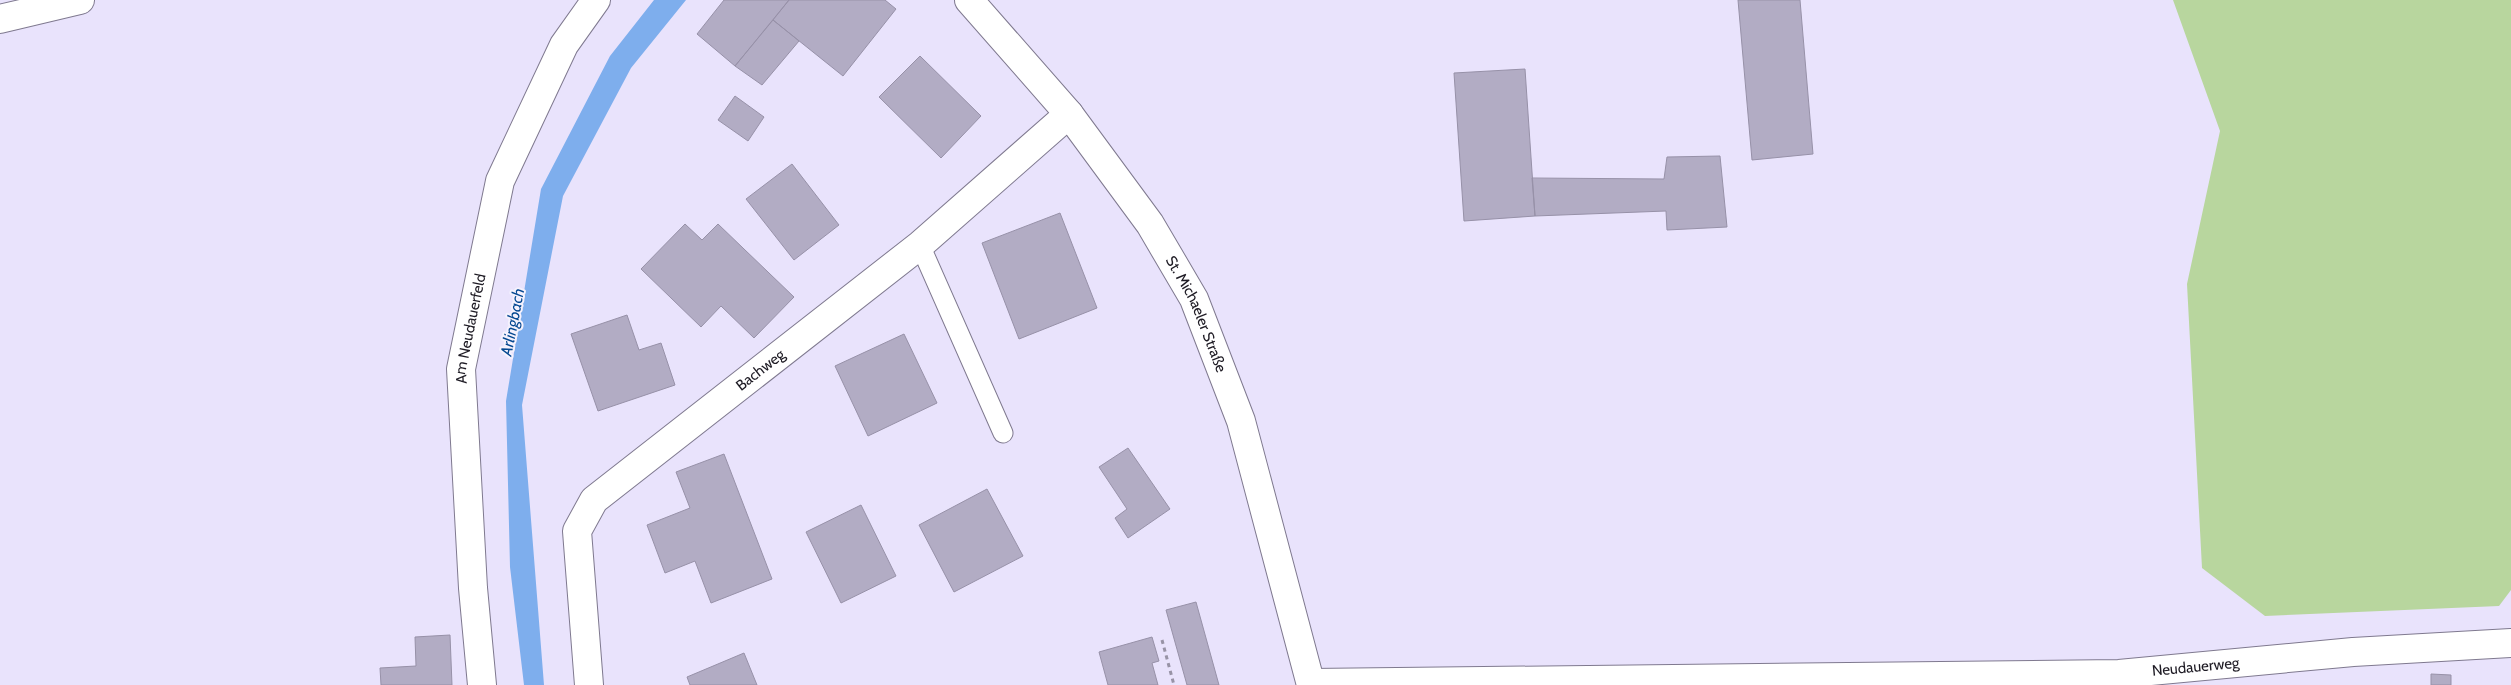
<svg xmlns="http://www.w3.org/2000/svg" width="2511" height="685" font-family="Cabin,sans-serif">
  <rect width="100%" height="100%" fill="#e9e3fc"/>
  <path fill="#b8d69e" d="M 2173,0 L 2511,0 L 2511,590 L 2499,606 L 2265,616 L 2202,568 L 2187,284 L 2220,131 Z"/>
  <path fill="#7eaeed" d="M 654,0 L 686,0 L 631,68 L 563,196 L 522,405 L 544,685 L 524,685 L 510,567 L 506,401 L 541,189 L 610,56 Z"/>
  <path fill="#b2acc4" stroke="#9791a8" d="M 724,0 L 789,0 L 735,66 L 697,34 Z
    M 789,0 L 885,0 L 896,9 L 843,76 L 773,20 Z
    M 1738,0 L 1800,0 L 1813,154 L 1752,160 Z
    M 773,20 L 799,41 L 762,85 L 735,66 Z
    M 920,56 L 981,116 L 941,158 L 879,97 Z
    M 1525,69 L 1535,216 L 1464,221 L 1454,73 Z
    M 735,96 L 764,117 L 748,141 L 718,120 Z
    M 1720,156 L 1727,227 L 1667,230 L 1666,211 L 1535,216 L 1532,178 L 1664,179 L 1667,157 Z
    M 792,164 L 839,225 L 794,260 L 746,199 Z
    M 1060,213 L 1097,308 L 1019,339 L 982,243 Z
    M 685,224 L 702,240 L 718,224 L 794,297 L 754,338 L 721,306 L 701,327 L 641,269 Z
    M 627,315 L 639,350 L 661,343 L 675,385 L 598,411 L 571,334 Z
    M 904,334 L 937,403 L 868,436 L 835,366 Z
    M 1128,448 L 1170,509 L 1128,538 L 1115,518 L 1127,509 L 1099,467 Z
    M 724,454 L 772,579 L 711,603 L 695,561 L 665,573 L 647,525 L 690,508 L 676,472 Z
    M 987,489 L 1023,556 L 954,592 L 919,525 Z
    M 861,505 L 896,576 L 841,603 L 806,532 Z
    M 1196,602 L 1219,685 L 1187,685 L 1166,610 Z
    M 450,635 L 452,685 L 381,685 L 380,668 L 416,666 L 415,637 Z
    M 1152,637 L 1159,661 L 1152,663 L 1158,685 L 1108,685 L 1099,652 Z
    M 744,653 L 757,685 L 690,685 L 687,677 Z
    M 2431,674 L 2451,675 L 2451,685 L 2431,685 Z"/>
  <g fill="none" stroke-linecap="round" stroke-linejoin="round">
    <g stroke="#7f798f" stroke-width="21">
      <path id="service" d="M 920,245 L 1003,433"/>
    </g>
    <g stroke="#7f798f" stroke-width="30">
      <g id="minor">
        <path d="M 0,19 L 80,0"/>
        <path id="s1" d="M 1311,683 L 2119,674 L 2353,652 L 2511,643"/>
        <path id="s2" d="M 482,685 L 473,588 L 461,369 L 500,181 L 564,45 L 596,0"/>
        <path id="s3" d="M 589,685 L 577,531 L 594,500 L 920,245 L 1069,114"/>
      </g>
    </g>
    <g stroke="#7f798f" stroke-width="30">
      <g id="secondary">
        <path id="s4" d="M 969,0 L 1069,114 L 1150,224 L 1194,299 L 1241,421 L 1311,685"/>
      </g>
    </g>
    <path stroke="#9893a6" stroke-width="3" stroke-dasharray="4 4" stroke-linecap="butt" d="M 1162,640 L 1174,685"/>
    <use href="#service" stroke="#fff" stroke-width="19"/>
    <use href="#minor" stroke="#fff" stroke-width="28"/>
    <use href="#secondary" stroke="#fff" stroke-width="28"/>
  </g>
  <g text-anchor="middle" stroke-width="4" stroke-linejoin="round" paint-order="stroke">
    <g font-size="15" fill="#1e1b24" stroke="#f5f2fd">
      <text dy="5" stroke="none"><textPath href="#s4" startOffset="390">St. Michaeler Straße</textPath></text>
      <text dy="5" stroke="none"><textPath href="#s2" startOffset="358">Am Neudauerfeld</textPath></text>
      <text dy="5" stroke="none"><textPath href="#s3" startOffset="401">Bachweg</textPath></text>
      <text dy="5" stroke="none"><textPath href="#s1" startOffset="885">Neudauerweg</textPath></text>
    </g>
    <g font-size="16" font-style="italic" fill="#054891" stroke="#f5f2fd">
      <text transform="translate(512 322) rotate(-79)" y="6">Arlingbach</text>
    </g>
  </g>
</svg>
